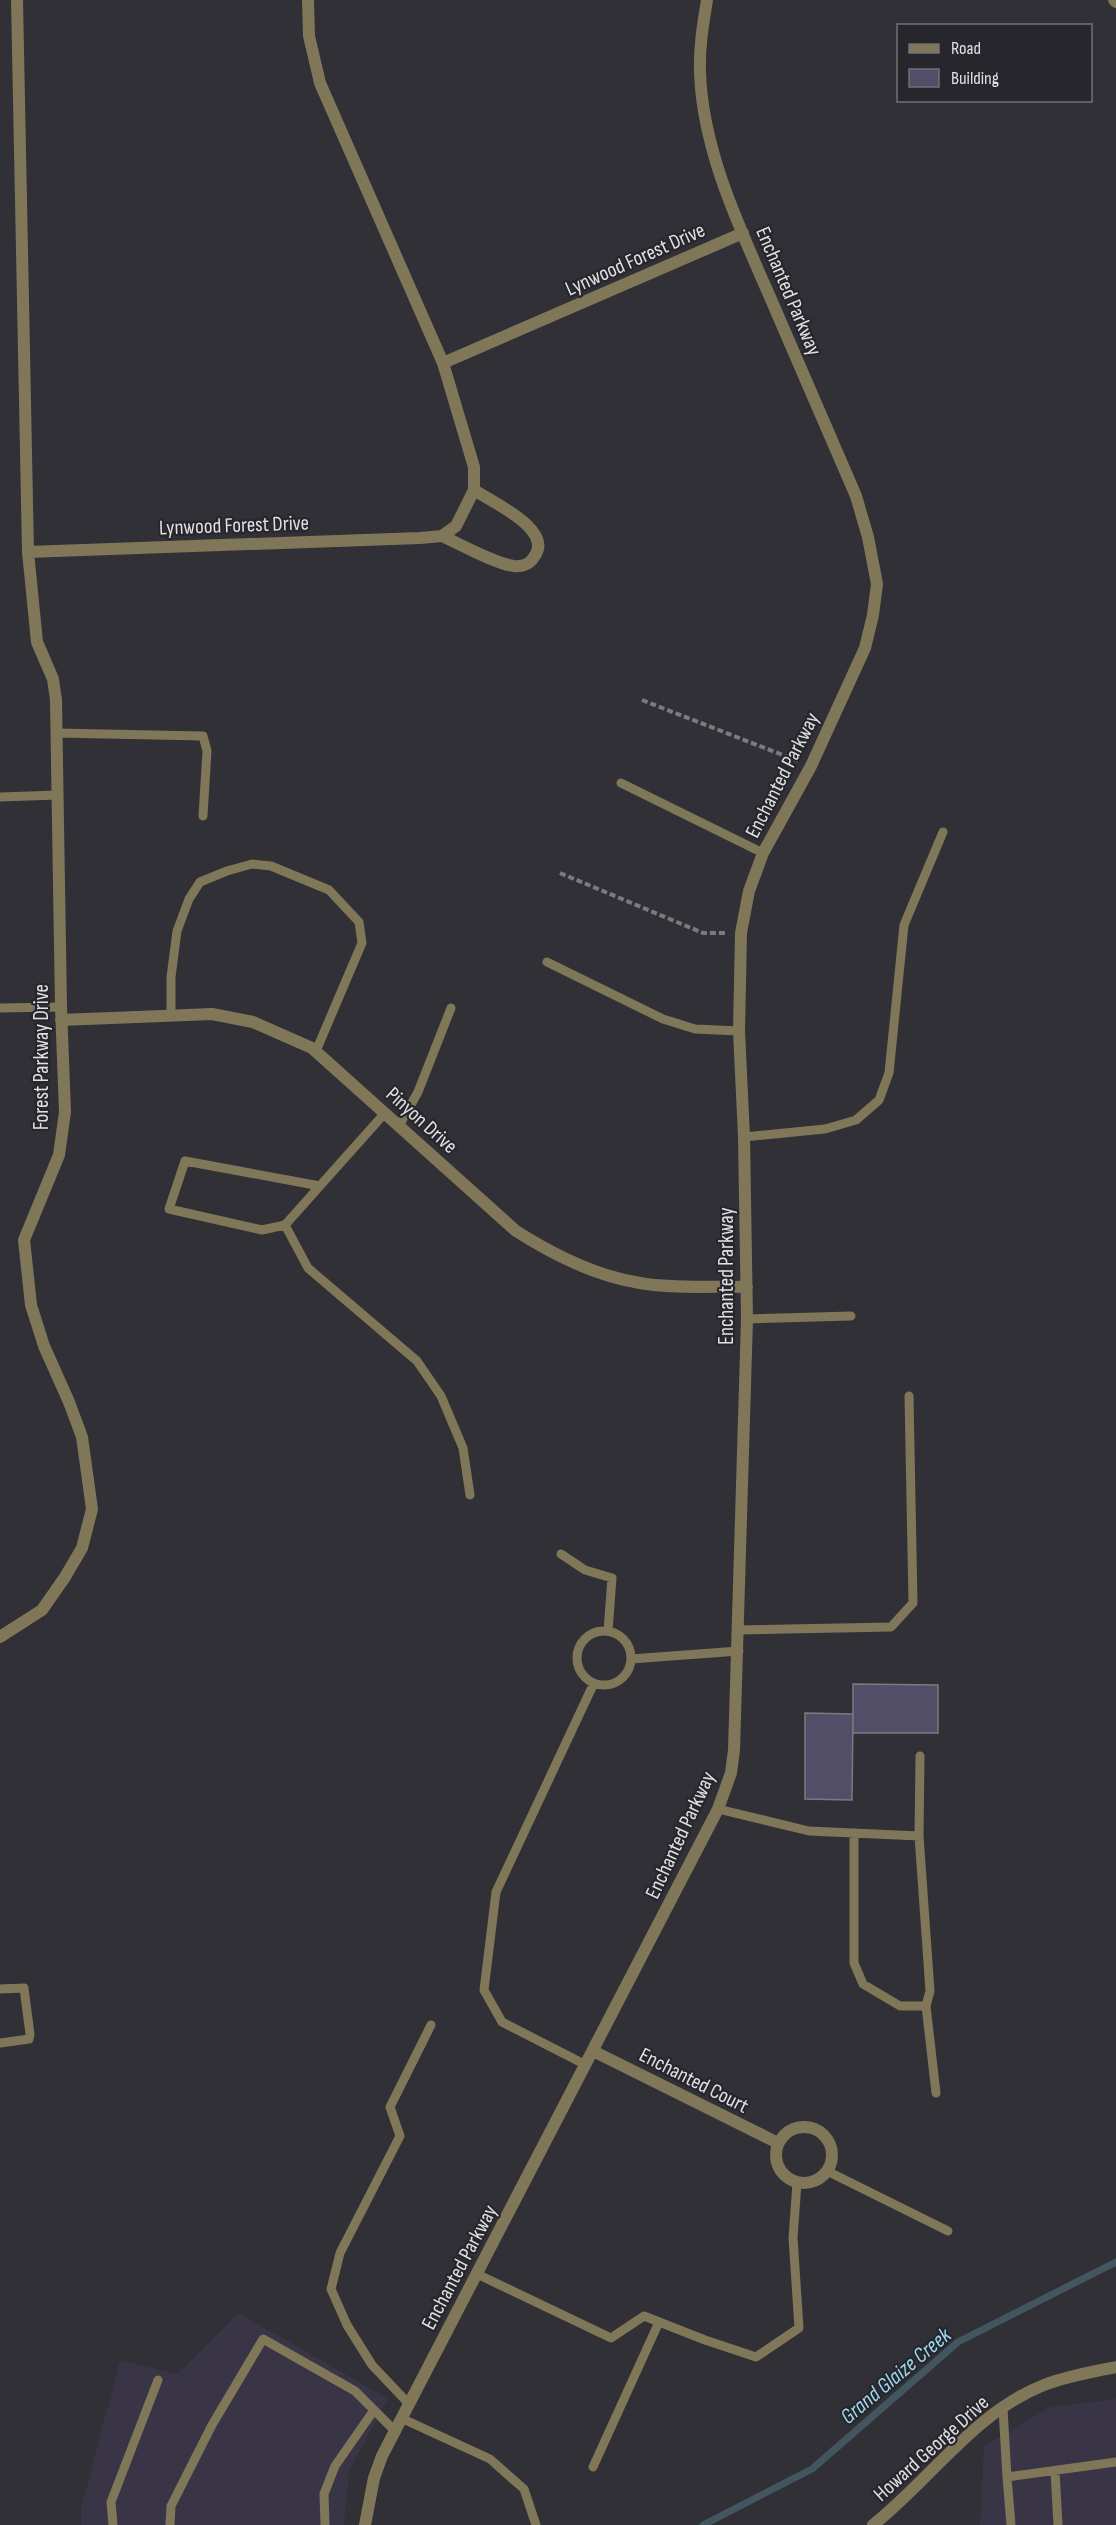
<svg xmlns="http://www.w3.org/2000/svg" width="1116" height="2525" font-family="'Sofia Sans Condensed',sans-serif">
  <rect width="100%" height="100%" fill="#313036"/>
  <path fill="#3a3546" d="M 239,2313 L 388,2399 L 349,2471 L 344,2525 L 81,2525 L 81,2509 L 120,2360 L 177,2374 Z
    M 1116,2399 L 1116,2525 L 980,2525 L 984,2446 L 1050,2407 Z"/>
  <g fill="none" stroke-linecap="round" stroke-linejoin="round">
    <path stroke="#43565f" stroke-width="7" d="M 703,2525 L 812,2469 L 958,2342 L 1116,2262"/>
  </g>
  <path fill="#524e67" stroke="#7a7a80" stroke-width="1.5" d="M 853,1684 L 938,1685 L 938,1733 L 853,1733 Z
    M 805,1713 L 853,1714 L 852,1800 L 805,1799 Z"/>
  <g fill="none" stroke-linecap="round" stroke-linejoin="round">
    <path stroke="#7a7a7f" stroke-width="4" stroke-dasharray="6 3" stroke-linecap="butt" d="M 642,700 L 798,761
      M 560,873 L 703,933 L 727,933"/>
    <path stroke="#807658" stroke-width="9" d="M 57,733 L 203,736 L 207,751 L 203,816
      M 621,783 L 763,853
      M 0,797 L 58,795
      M 547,962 L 663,1019 L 695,1029 L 739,1031
      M 0,1008 L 61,1007
      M 171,1014 L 171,977 L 177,931 L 189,899 L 200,882 L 227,871 L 252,864 L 271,866 L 329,890 L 359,922 L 362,943 L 316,1051
      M 399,1126 L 418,1092 L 451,1008
      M 744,1137 L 825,1129 L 856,1120 L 879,1100 L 889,1073 L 904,925 L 943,832
      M 320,1186 L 185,1161 L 169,1209 L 262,1230 L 285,1225 L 385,1113
      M 285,1225 L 308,1268 L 417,1361 L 441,1396 L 463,1448 L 470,1495
      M 747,1319 L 851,1316
      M 561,1554 L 585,1570 L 612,1578 L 608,1631
      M 739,1630 L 891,1627 L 913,1603 L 909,1396
      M577 1658a27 27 0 1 1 54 0a27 27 0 1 1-54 0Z
      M 631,1659 L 739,1651
      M 718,1809 L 809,1831 L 919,1836 L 930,1991 L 926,2006 L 900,2006 L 863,1984 L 854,1963 L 854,1833
      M 919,1836 L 920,1756
      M 0,1989 L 24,1988 L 30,2034 L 29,2039 L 0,2043
      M 926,2006 L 936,2093
      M 586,2065 L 502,2022 L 484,1990 L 496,1892 L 594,1683
      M 827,2171 L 948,2231
      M 477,2274 L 611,2338 L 644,2316 L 705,2340 L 756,2357 L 799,2328 L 793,2238 L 797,2183
      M 409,2404 L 372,2365 L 347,2325 L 331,2289 L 340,2253 L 400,2136 L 390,2107 L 431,2025
      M 1003,2409 L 1007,2477
      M 401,2418 L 490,2459 L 524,2489 L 536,2525
      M 593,2467 L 659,2322
      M 1055,2471 L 1058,2525
      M 113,2525 L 111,2502 L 158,2380
      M 170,2525 L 171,2506 L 212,2425 L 263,2339 L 355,2391 L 395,2431
      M 325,2525 L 324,2494 L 335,2466 L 374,2410
      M 1011,2525 L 1007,2477 L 1116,2462"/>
    <path stroke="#807658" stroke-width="12" d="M 1114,0 L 1116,2
      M 443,363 L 743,233
      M 442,536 C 460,544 496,564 514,566 C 522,567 530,564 534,557 C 555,530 492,502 474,490
      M 28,552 L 420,538 L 442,536 L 456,526 L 474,490 L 474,467 L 443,363 L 320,83 L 309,36 L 308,0
      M 61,1020 L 212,1014 L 253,1022 L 312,1048 L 516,1231 C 554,1255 595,1276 640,1283 C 672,1289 714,1286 747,1287
      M 0,1637 L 42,1610 L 65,1577 L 82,1548 L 92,1509 L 82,1437 L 69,1402 L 44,1346 L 31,1305 L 24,1240 L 59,1155 L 65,1112 L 61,1007 L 56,700 L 53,679 L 37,642 L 28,552 L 17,0
      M 593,2051 L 778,2143
      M776 2155a28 28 0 1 1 56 0a28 28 0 1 1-56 0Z
      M 365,2525 L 374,2478 L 382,2456 L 718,1809 L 731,1773 L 734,1750 L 747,1319 L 744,1137 L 739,1031 L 741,933 L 749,891 L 763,853 L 811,766 L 865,648 L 873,615 L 877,584 L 868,537 L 856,496 C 829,435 803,373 776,311 C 744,236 703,156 700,73 C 699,48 703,24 707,0
      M 873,2525 C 930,2480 975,2412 1044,2385 C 1067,2376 1092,2372 1116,2367"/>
  </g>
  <g text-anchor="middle" stroke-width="4.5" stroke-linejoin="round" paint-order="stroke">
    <g font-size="21" fill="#e0e0e4" stroke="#27262c">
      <text transform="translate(635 259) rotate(-24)" y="7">Lynwood Forest Drive</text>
      <text transform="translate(789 291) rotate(67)" y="7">Enchanted Parkway</text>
      <text transform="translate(234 525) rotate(-2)" y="7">Lynwood Forest Drive</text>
      <text transform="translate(782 775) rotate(-63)" y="7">Enchanted Parkway</text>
      <text transform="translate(41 1057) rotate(-90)" y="7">Forest Parkway Drive</text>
      <text transform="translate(422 1120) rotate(42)" y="7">Pinyon Drive</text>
      <text transform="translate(726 1276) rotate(-90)" y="7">Enchanted Parkway</text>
      <text transform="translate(680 1835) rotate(-65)" y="7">Enchanted Parkway</text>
      <text transform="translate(694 2080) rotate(27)" y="7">Enchanted Court</text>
      <text transform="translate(459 2267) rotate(-62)" y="7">Enchanted Parkway</text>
      <text transform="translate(931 2448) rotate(-42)" y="7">Howard George Drive</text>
    </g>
    <g font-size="22" font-style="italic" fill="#9bd8f1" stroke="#27262c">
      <text transform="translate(895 2375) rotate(-40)" y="8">Grand Glaize Creek</text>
    </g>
  </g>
  <rect x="897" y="24" width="195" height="78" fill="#27262c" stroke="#717076" stroke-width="1.5"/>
  <rect x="909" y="44" width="30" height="9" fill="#807658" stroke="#717076" stroke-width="1.5"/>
  <text x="951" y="54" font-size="18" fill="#e0e0e4">Road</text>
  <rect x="909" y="69" width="30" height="18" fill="#524e67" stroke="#717076" stroke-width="1.5"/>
  <text x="951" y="84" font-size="18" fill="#e0e0e4">Building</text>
</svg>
